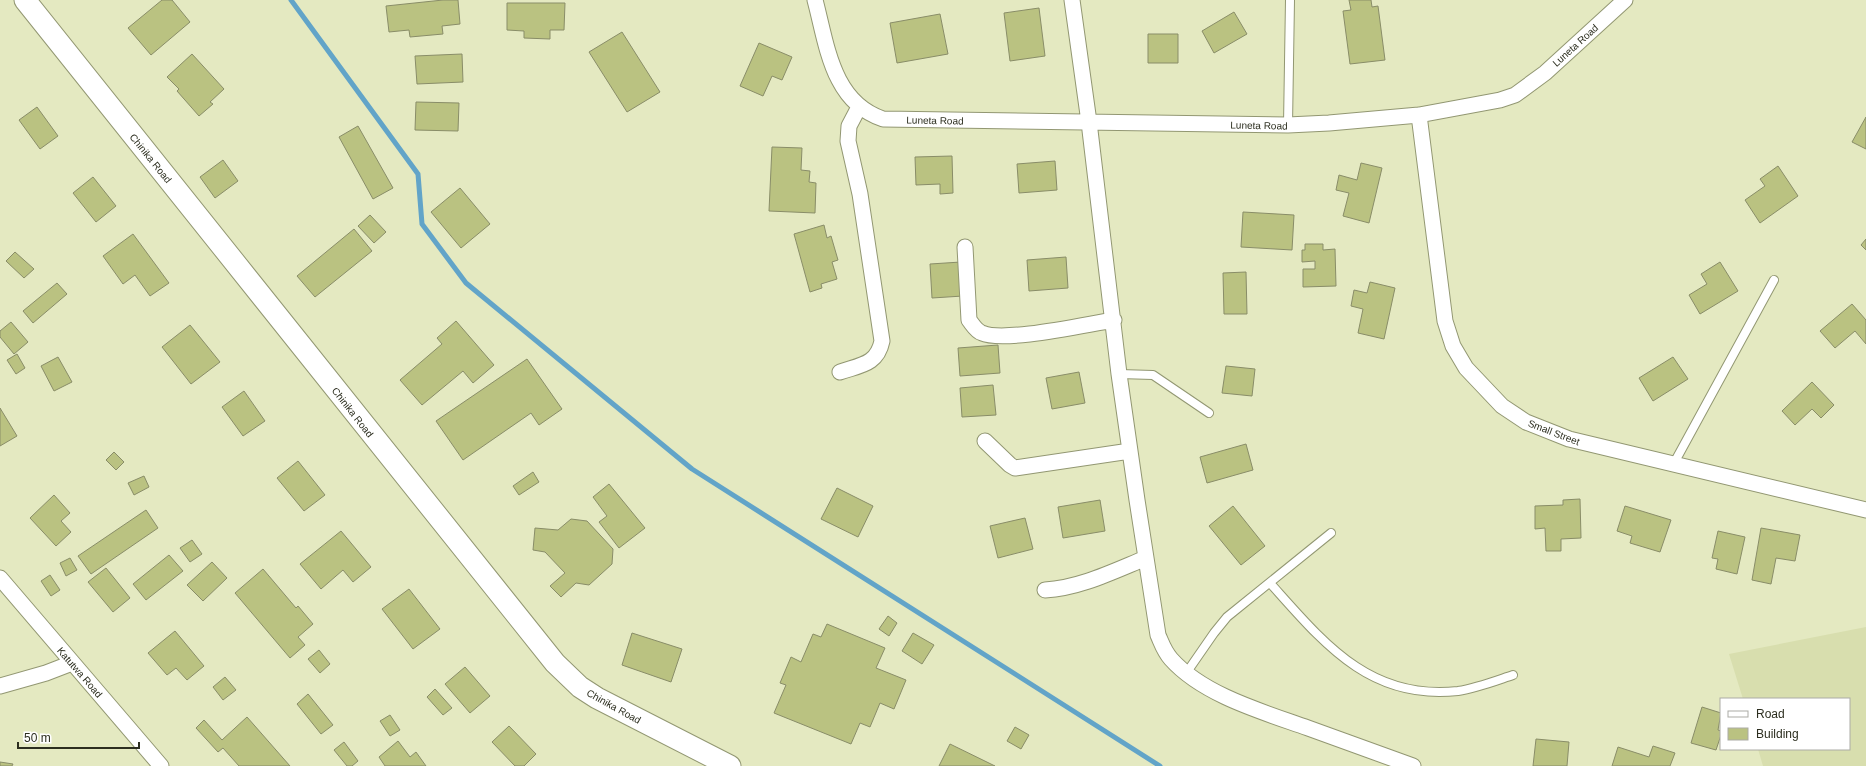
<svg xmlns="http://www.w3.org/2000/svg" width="1866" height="766" font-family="Arial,sans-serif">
  <rect width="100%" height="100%" fill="#e4e9c1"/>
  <path fill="#d8deae" d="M 1866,627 L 1866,766 L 1763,766 L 1758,749 L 1849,749 L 1849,699 L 1743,699 L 1729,654 Z"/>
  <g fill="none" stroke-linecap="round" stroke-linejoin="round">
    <path stroke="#62a4c8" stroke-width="5" d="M 291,0 L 418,174 L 422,224 L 466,283 L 692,469 L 1160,766"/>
  </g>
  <path fill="#bac281" stroke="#898d68" d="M 162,0 L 172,0 L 190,22 L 151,55 L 128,28 Z
    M 443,0 L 458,0 L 460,24 L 442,26 L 443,34 L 410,37 L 409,30 L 389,32 L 386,6 Z
    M 1349,0 L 1371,0 L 1372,7 L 1378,6 L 1385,60 L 1350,64 L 1343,11 L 1351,10 Z
    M 507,3 L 565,3 L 564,30 L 550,30 L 550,39 L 524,38 L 524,31 L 507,30 Z
    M 1039,8 L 1045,56 L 1010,61 L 1004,13 Z
    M 1234,12 L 1247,34 L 1214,53 L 1202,31 Z
    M 940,14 L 948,54 L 897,63 L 890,23 Z
    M 622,32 L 660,92 L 627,112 L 589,52 Z
    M 1148,34 L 1178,34 L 1178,63 L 1148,63 Z
    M 759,43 L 792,57 L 782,80 L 772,76 L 763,96 L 740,86 Z
    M 192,54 L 224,89 L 210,102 L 213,104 L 199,116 L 177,91 L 179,89 L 167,77 Z
    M 462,54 L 463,82 L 417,84 L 415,56 Z
    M 416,102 L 459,103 L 458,131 L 415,130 Z
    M 37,107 L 58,136 L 40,149 L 19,120 Z
    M 1866,117 L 1866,149 L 1852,142 Z
    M 358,126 L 393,188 L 373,199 L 339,137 Z
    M 772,147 L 802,148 L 801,170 L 810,171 L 809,182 L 816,183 L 815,213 L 769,211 Z
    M 952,156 L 953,193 L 940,194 L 940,184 L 916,185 L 915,157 Z
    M 223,160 L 238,181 L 215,198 L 200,177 Z
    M 1055,161 L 1057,190 L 1019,193 L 1017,164 Z
    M 1361,163 L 1382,168 L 1369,223 L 1343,216 L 1349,193 L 1336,190 L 1339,175 L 1357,180 Z
    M 1778,166 L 1798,196 L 1760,223 L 1745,200 L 1765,186 L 1760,179 Z
    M 93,177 L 116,206 L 96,222 L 73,193 Z
    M 460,188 L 490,224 L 461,248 L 431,212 Z
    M 1243,212 L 1294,215 L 1292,250 L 1241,247 Z
    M 370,215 L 386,232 L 374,243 L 358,226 Z
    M 824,225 L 827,238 L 831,236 L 838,260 L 832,262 L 837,279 L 821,284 L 822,288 L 810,292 L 794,234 Z
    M 354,229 L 372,251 L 315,297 L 297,276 Z
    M 133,234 L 169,283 L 150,296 L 135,275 L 123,284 L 103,256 Z
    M 1866,239 L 1866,250 L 1861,245 Z
    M 1305,244 L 1323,244 L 1323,250 L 1335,249 L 1336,286 L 1303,287 L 1303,269 L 1315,269 L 1315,261 L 1302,262 L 1302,250 L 1305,250 Z
    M 15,252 L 34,269 L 24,278 L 6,261 Z
    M 1066,257 L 1068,288 L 1029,291 L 1027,260 Z
    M 961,262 L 963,296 L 932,298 L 930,264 Z
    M 1720,262 L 1738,291 L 1700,314 L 1689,295 L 1707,284 L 1701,274 Z
    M 1246,272 L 1247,314 L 1224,314 L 1223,273 Z
    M 1370,282 L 1395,288 L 1384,339 L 1358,333 L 1363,309 L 1351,306 L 1354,290 L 1367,293 Z
    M 57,283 L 67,294 L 33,323 L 23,311 Z
    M 1852,304 L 1866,320 L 1866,344 L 1855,331 L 1835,348 L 1820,331 Z
    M 456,321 L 494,365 L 473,383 L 463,371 L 422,405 L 400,380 L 442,344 L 437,338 Z
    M 11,322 L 28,342 L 14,354 L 0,337 L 0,331 Z
    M 190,325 L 220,362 L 191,384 L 162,347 Z
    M 998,345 L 1000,373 L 960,376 L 958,348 Z
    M 17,354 L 25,368 L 16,374 L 7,360 Z
    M 58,357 L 72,382 L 54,391 L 41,366 Z
    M 1673,357 L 1688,379 L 1653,401 L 1639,378 Z
    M 527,359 L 562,409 L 539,425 L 531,413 L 463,460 L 436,421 Z
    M 1226,366 L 1255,369 L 1252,396 L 1222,393 Z
    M 1079,372 L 1085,403 L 1052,409 L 1046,378 Z
    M 1812,382 L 1834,405 L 1821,418 L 1812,409 L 1795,425 L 1782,411 Z
    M 993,385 L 996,415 L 962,417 L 960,388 Z
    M 244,391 L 265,421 L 243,436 L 222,407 Z
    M 0,408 L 17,436 L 0,446 Z
    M 1246,444 L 1253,470 L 1207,483 L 1200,457 Z
    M 114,452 L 124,462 L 116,470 L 106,460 Z
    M 298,461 L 325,495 L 304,511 L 277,478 Z
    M 533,472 L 539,482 L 519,495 L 513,486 Z
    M 144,476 L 149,487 L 134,495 L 128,483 Z
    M 609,484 L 645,528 L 619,548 L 599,522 L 607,516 L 593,497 Z
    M 837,488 L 873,506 L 858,537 L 821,519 Z
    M 54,495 L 70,513 L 61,521 L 71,532 L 56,546 L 30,518 Z
    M 1580,499 L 1581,538 L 1561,539 L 1561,551 L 1546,551 L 1545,528 L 1535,529 L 1535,506 L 1563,505 L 1563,500 Z
    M 1100,500 L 1105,531 L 1063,538 L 1058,507 Z
    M 1233,506 L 1265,546 L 1241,565 L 1209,526 Z
    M 1625,506 L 1671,520 L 1660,552 L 1630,543 L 1632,536 L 1617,531 Z
    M 146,510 L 158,528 L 91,574 L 78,556 Z
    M 1025,518 L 1033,549 L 998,558 L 990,526 Z
    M 571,519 L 587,521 L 613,549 L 612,564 L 589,585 L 576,583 L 561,597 L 550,586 L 565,573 L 545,552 L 533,550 L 535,528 L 558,530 Z
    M 1761,528 L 1800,535 L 1795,561 L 1776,558 L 1771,584 L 1752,580 Z
    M 341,531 L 371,567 L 353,582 L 343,570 L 321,589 L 300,564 Z
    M 1718,531 L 1745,537 L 1737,574 L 1716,569 L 1718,559 L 1712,558 Z
    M 192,540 L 202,554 L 190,562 L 180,548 Z
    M 169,555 L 183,571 L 146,600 L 133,584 Z
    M 70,558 L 77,570 L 66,576 L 60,563 Z
    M 212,562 L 227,578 L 203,601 L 187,585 Z
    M 106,568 L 130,598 L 113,612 L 88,582 Z
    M 263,569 L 296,608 L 298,606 L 313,624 L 298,637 L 305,645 L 290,658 L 235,593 Z
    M 50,575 L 60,590 L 51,596 L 41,581 Z
    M 409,589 L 440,629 L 413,649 L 382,609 Z
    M 888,616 L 897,623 L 889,636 L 879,629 Z
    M 827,624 L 885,648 L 876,668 L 906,680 L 894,709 L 880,703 L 870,727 L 860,723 L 851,744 L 774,713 L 786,685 L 780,683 L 791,657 L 801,662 L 813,634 L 821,637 Z
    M 175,631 L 204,666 L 187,680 L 176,668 L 167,675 L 148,653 Z
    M 632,633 L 682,649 L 671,682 L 622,665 Z
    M 913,633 L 934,645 L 922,664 L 902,651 Z
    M 319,650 L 330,664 L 320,673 L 308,659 Z
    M 465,667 L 490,696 L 470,713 L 445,684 Z
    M 225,677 L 236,690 L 223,700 L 213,687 Z
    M 435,689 L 452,708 L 443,715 L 427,697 Z
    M 308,694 L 333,725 L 321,734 L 297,704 Z
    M 1702,707 L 1721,713 L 1718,730 L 1721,731 L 1721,735 L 1716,750 L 1691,743 Z
    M 390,715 L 400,730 L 390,736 L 380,721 Z
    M 247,717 L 290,766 L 239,766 L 223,748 L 218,752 L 196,728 L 204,720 L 222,740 Z
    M 509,726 L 536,754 L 524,766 L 515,766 L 492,742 Z
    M 1015,727 L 1029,735 L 1021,749 L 1007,741 Z
    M 1536,739 L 1569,742 L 1567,766 L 1533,766 Z
    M 398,741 L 410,757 L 416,752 L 426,766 L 385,766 L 379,757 Z
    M 344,742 L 358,761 L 352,766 L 347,766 L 334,750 Z
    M 950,744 L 995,766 L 939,766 Z
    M 1653,746 L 1675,753 L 1670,766 L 1612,766 L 1618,747 L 1649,757 Z
    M 0,762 L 13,764 L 12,766 L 0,766 Z"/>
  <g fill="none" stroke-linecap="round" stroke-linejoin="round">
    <g stroke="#929772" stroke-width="10">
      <path id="lane" d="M 1288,125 L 1290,0
        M 1119,374 L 1153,375 L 1209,413
        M 1673,465 L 1774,280
        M 1270,583 C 1323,642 1369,701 1458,691 C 1477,688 1495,681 1513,675
        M 1187,672 L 1214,633 L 1227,617 L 1331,533"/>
    </g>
    <g stroke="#929772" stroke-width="17">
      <path id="street" d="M 815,0 C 827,45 832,102 883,119 L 1288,125 L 1329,123 L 1419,115 L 1500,100 L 1515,95 L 1545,73 L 1625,0
        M 1072,0 L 1089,122 L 1119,374 L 1137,500 L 1158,635 C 1162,644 1164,651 1171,659 C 1203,695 1263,712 1308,728 C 1343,741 1378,753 1413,766
        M 1419,115 L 1445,321 L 1453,346 L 1466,368 L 1502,406 L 1526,422 L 1569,439 L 1866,510
        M 965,247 L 969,320 C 973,325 976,331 982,333 C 1004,343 1087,324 1114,320
        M 840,372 C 860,365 877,365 882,341 L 860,194 L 848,141 L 849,126 L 859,107
        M 985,441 L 1010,465 L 1015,468 L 1130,451
        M 0,578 L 161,766
        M 1045,590 C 1080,588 1114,571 1146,558
        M 0,686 L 46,673 L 72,663"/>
    </g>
    <g stroke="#929772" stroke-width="23">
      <path id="secondary" d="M 25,0 L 555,663 L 580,687 L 597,698 L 730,766"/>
    </g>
    <use href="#lane" stroke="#fff" stroke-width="8"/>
    <use href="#street" stroke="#fff" stroke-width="15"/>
    <use href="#secondary" stroke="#fff" stroke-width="21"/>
  </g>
  <g text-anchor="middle" stroke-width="3" stroke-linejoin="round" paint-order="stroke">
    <g font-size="10" fill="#2c2e1f" stroke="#fff">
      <text transform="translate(1575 45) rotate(-42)" y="4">Luneta Road</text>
      <text transform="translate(935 120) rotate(1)" y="4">Luneta Road</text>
      <text transform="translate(1259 125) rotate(1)" y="4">Luneta Road</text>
      <text transform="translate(151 158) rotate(51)" y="4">Chinika Road</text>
      <text transform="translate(353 412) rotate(52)" y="4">Chinika Road</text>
      <text transform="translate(1554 432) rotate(21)" y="4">Small Street</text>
      <text transform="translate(80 672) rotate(49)" y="4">Katutwa Road</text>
      <text transform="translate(614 706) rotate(29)" y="4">Chinika Road</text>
    </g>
  </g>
  <rect x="1720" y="698" width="130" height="52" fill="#ffffff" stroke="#ababa5"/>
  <rect x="1728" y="711" width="20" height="6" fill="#ffffff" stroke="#ababa5"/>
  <text x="1756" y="718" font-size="12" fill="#2c2e1f">Road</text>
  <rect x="1728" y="728" width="20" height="12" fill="#bac281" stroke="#ababa5"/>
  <text x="1756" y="738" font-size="12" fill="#2c2e1f">Building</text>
  <path d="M18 742v6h121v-6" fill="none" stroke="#2c2e1f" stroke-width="2"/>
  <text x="24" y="742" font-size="12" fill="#2c2e1f" stroke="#ffffff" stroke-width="3" paint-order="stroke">50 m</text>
</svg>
